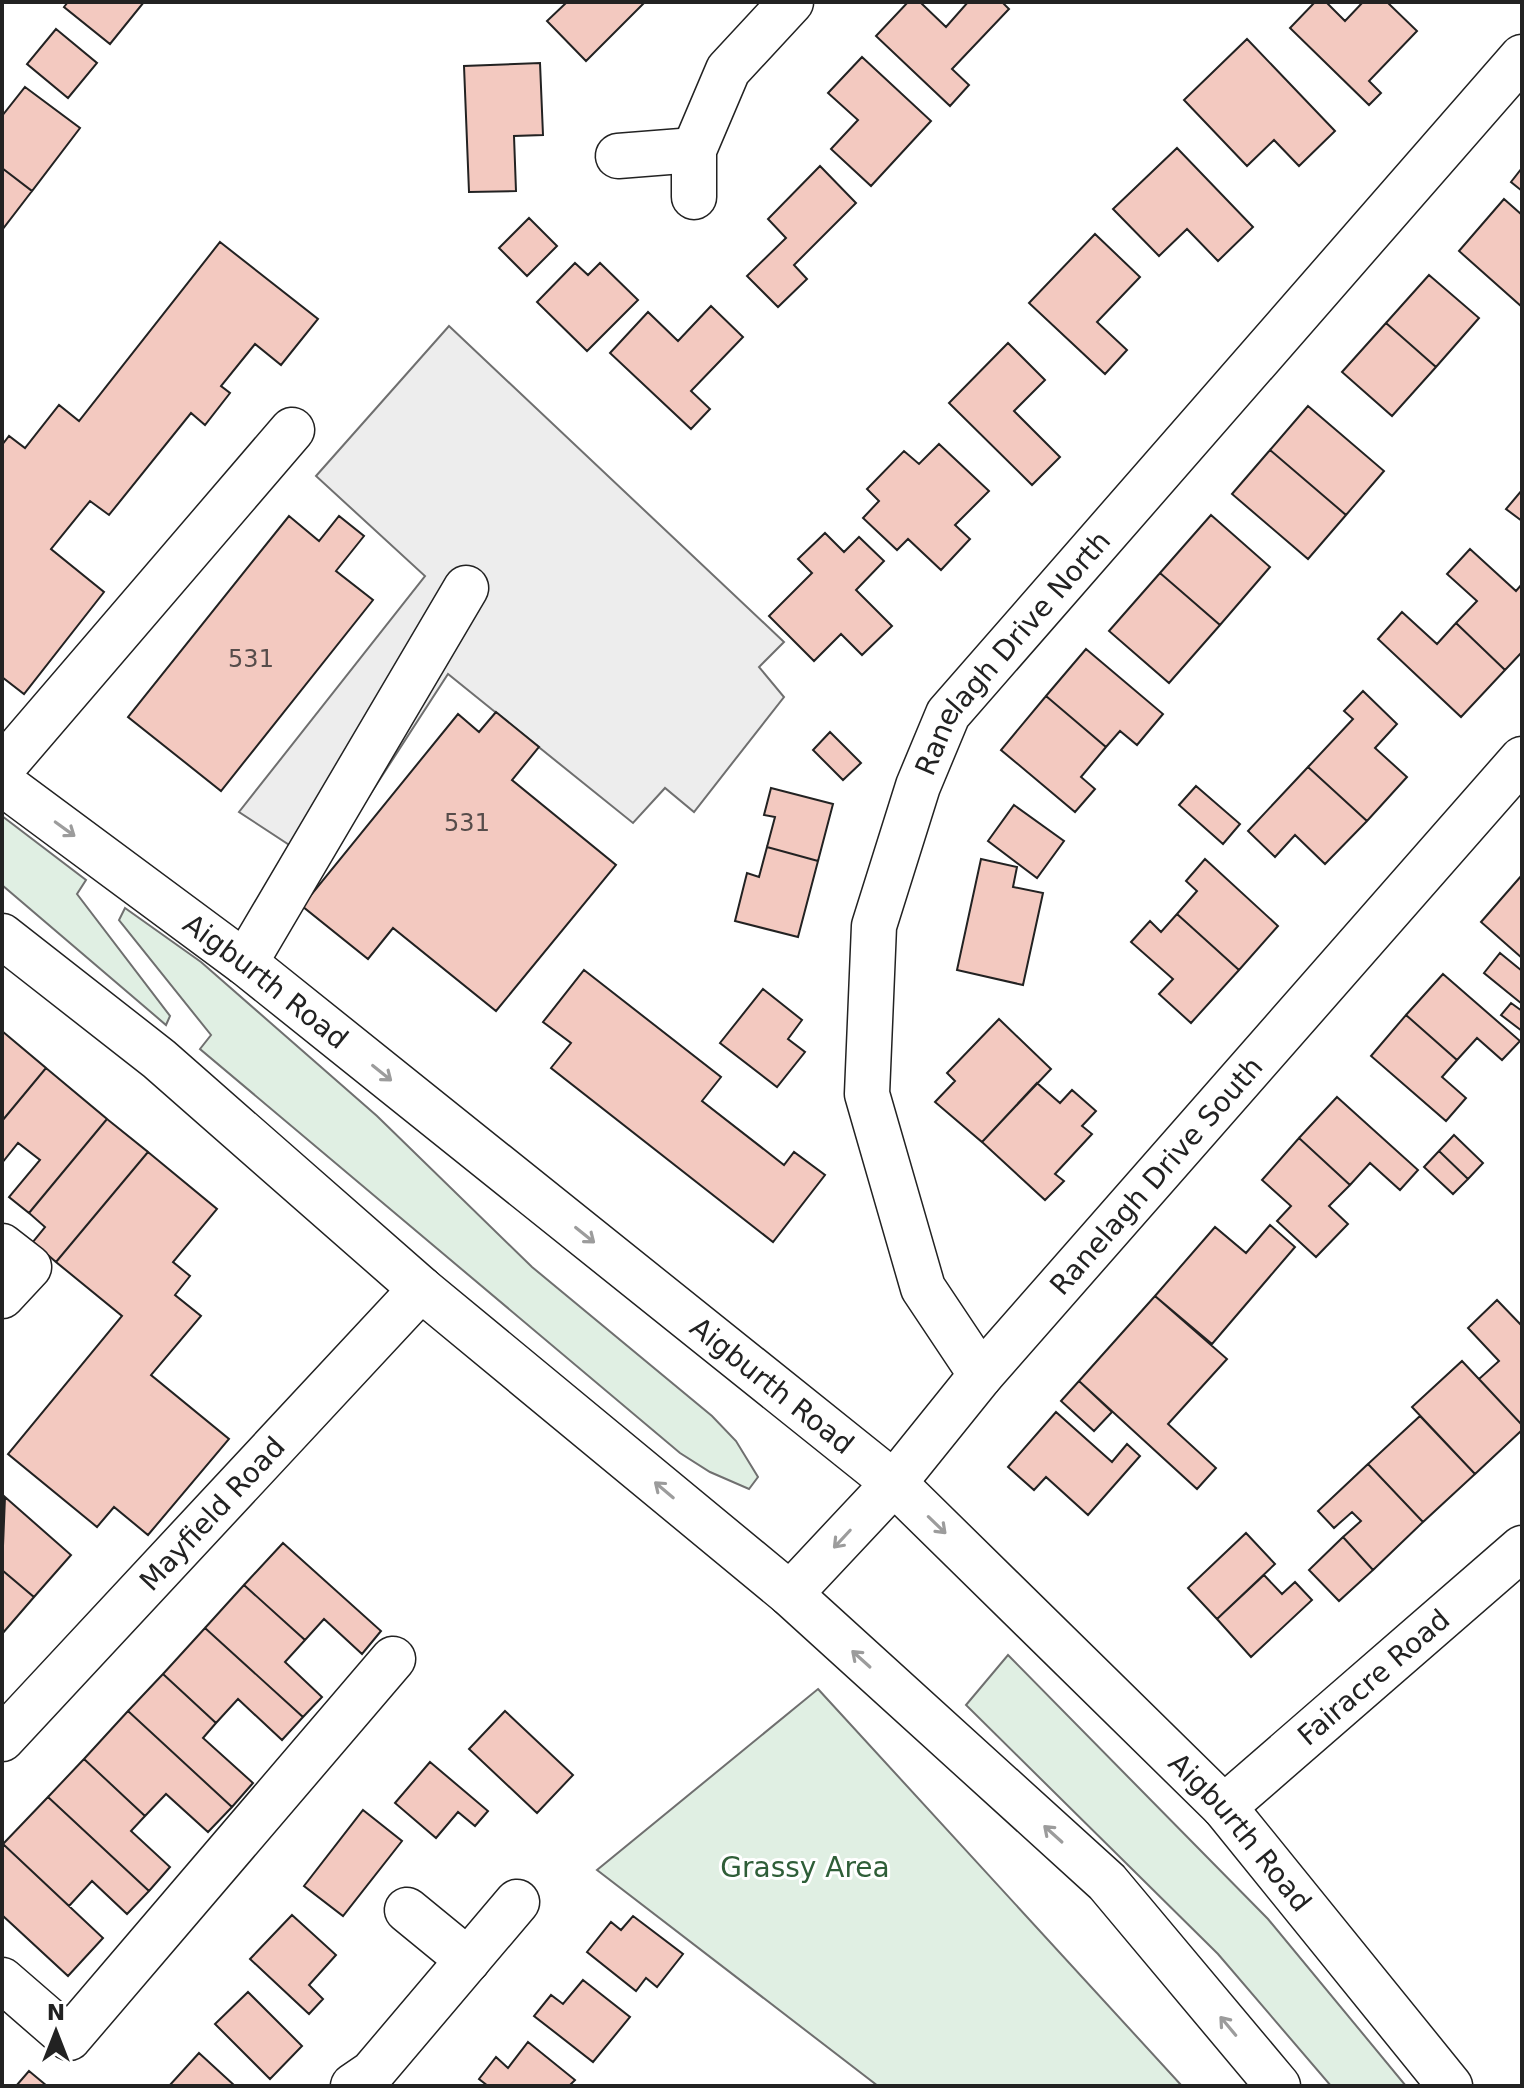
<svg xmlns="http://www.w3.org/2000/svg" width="1524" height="2088" font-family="'DejaVu Sans',sans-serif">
  <rect width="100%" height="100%" fill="#fff"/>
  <path fill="#e0efe3" stroke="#6f6f6f" stroke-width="2" d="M 2,816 L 86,880 L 77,894 L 170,1016 L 166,1025 L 2,885 Z
    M 125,908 L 201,962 L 377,1116 L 532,1267 L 712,1416 L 736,1441 L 758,1477 L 749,1489 L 710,1472 L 680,1453 L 200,1049 L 211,1035 L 119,920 Z
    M 1008,1655 L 1268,1919 L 1406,2086 L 1331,2086 L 1218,1954 L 966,1705 Z
    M 818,1689 L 1182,2086 L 878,2086 L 597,1870 Z"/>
  <path fill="#ededed" stroke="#6f6f6f" stroke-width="2" d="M 449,326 L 784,642 L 759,667 L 784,697 L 694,812 L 665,788 L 633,823 L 448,674 L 323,867 L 239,812 L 425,576 L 316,476 Z"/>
  <path fill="#f3c9c0" stroke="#222" stroke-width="2" d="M 68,2 L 144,2 L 110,44 L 64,7 Z
    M 567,2 L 645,2 L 586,61 L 547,21 Z
    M 908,2 L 920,2 L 946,27 L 968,2 L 1002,2 L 1009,9 L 952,69 L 969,85 L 950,106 L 876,36 Z
    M 1315,2 L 1326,2 L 1345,21 L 1363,2 L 1387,2 L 1417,31 L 1369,81 L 1381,93 L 1369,105 L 1290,28 Z
    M 56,29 L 97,63 L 68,98 L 27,64 Z
    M 1247,39 L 1335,131 L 1299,166 L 1274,140 L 1247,166 L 1184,100 Z
    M 862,57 L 931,121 L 871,186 L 831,149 L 858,120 L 828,93 Z
    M 540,63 L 543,135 L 514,136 L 516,191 L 469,192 L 464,66 Z
    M 25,87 L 80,128 L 32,191 L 2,168 L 2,116 Z
    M 1177,148 L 1253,227 L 1218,261 L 1187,229 L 1159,256 L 1113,209 Z
    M 820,166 L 856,203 L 794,265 L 807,279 L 778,307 L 747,276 L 786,238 L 768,219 Z
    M 2,168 L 32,191 L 2,230 Z
    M 1522,168 L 1522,191 L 1511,182 Z
    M 1504,199 L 1522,215 L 1522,307 L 1459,251 Z
    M 529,218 L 557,246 L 527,276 L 499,248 Z
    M 1095,234 L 1140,277 L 1097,322 L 1127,350 L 1105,374 L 1029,303 Z
    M 220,242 L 318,319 L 281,365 L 255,344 L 221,386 L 230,393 L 205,425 L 191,413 L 109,515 L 90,501 L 51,549 L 104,592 L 24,694 L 2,677 L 2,445 L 9,436 L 25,448 L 59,405 L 79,421 Z
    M 575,263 L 588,275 L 600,263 L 638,300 L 587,351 L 537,302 Z
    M 1429,275 L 1479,318 L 1436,367 L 1386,323 Z
    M 711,306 L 743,337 L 691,391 L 710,409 L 691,429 L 610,353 L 648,312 L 678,341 Z
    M 1386,323 L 1436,367 L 1392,416 L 1342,372 Z
    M 1008,343 L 1045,380 L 1014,411 L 1060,457 L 1032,485 L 949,403 Z
    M 1308,406 L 1384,471 L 1346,515 L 1270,450 Z
    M 939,444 L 989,491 L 955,525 L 970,539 L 941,570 L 908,539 L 897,550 L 863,518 L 879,501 L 867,489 L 904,451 L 919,464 Z
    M 1270,450 L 1346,515 L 1308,559 L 1232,494 Z
    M 1522,490 L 1522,521 L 1506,509 Z
    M 1211,515 L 1270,567 L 1220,625 L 1160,573 Z
    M 289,516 L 319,541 L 339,516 L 364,536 L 336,571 L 373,600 L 221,791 L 128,717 Z
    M 825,533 L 844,552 L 859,537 L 884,561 L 856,590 L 892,626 L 862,655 L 841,634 L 814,661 L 769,616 L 812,573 L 798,559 Z
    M 1470,549 L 1516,591 L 1522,584 L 1522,652 L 1505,670 L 1456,623 L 1477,601 L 1447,574 Z
    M 1160,573 L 1220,625 L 1169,683 L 1109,631 Z
    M 1402,612 L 1437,644 L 1456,623 L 1505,670 L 1461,717 L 1378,639 Z
    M 1086,649 L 1163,714 L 1137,745 L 1120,731 L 1106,747 L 1046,696 Z
    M 1363,691 L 1397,724 L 1375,748 L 1407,777 L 1367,821 L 1308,767 L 1353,719 L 1344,711 Z
    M 1046,696 L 1106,747 L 1081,777 L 1095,789 L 1075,812 L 1001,750 Z
    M 496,712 L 539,747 L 512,780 L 616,865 L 496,1011 L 393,928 L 368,959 L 302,906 L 458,714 L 479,732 Z
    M 830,732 L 861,763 L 843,780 L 813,750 Z
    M 1308,767 L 1367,821 L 1325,864 L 1295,835 L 1275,857 L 1248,831 Z
    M 1196,786 L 1240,824 L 1223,844 L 1179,805 Z
    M 771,788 L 833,804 L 818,861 L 767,847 L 775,817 L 764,815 Z
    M 1014,805 L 1064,841 L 1037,878 L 988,841 Z
    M 767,847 L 818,861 L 798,937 L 735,921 L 747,873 L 759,877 Z
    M 981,859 L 1017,867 L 1013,887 L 1043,893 L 1023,985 L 957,970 Z
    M 1205,859 L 1278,926 L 1239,970 L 1177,914 L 1197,891 L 1186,881 Z
    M 1522,875 L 1522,958 L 1481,922 Z
    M 1177,914 L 1239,970 L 1191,1023 L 1159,994 L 1173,979 L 1131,942 L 1150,921 L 1161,932 Z
    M 1500,953 L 1522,971 L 1522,1004 L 1484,973 Z
    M 584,970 L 721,1077 L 702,1101 L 784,1165 L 794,1152 L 825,1175 L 773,1242 L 551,1068 L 571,1043 L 543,1022 Z
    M 1443,974 L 1520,1041 L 1502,1060 L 1477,1038 L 1457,1060 L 1406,1015 Z
    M 763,989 L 802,1020 L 788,1039 L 805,1052 L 777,1087 L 720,1043 Z
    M 1511,1003 L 1522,1011 L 1522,1031 L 1501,1015 Z
    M 1406,1015 L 1457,1060 L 1442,1077 L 1466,1098 L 1446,1121 L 1371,1056 Z
    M 999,1019 L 1051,1069 L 982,1142 L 935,1102 L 955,1081 L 947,1073 Z
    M 2,1031 L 46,1068 L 2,1121 Z
    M 46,1068 L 107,1119 L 29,1213 L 9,1197 L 40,1160 L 18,1143 L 2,1163 L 2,1121 Z
    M 1037,1083 L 1060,1103 L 1072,1090 L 1096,1111 L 1082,1126 L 1092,1134 L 1055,1174 L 1064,1181 L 1045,1200 L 982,1142 Z
    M 1337,1097 L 1418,1170 L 1400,1190 L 1370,1163 L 1350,1185 L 1299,1138 Z
    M 107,1119 L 148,1152 L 56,1262 L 33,1242 L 45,1227 L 29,1213 Z
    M 1454,1135 L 1483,1163 L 1468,1179 L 1439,1151 Z
    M 1299,1138 L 1350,1185 L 1329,1206 L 1348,1224 L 1316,1257 L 1277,1221 L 1291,1206 L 1262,1180 Z
    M 1439,1151 L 1468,1179 L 1453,1194 L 1424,1167 Z
    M 148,1152 L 217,1209 L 173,1262 L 190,1276 L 175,1295 L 201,1316 L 151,1375 L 229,1439 L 148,1535 L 114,1507 L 97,1527 L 8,1454 L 122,1316 L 56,1262 Z
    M 1270,1225 L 1295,1247 L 1212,1344 L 1155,1296 L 1215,1227 L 1246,1253 Z
    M 1155,1296 L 1227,1359 L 1168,1424 L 1216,1468 L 1197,1489 L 1079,1381 Z
    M 1497,1300 L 1522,1326 L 1522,1425 L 1479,1379 L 1499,1361 L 1468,1328 Z
    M 1462,1361 L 1522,1425 L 1522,1430 L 1475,1474 L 1412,1407 Z
    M 1079,1381 L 1112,1412 L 1094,1431 L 1061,1401 Z
    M 1056,1412 L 1112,1462 L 1127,1444 L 1140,1456 L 1088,1515 L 1046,1477 L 1034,1490 L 1008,1467 Z
    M 1420,1416 L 1475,1474 L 1423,1522 L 1368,1464 Z
    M 1368,1464 L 1423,1522 L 1373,1570 L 1343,1537 L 1361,1521 L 1352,1512 L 1334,1528 L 1318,1511 Z
    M 5,1497 L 71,1555 L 34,1597 L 2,1570 Z
    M 1246,1533 L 1275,1564 L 1217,1619 L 1188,1588 Z
    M 1343,1537 L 1373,1570 L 1339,1601 L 1309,1570 Z
    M 283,1543 L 381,1631 L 362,1654 L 324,1619 L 305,1640 L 244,1585 Z
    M 2,1570 L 34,1597 L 2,1634 Z
    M 1264,1575 L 1282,1594 L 1295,1582 L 1312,1600 L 1251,1657 L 1217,1619 Z
    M 244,1585 L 305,1640 L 285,1662 L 322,1697 L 303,1717 L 205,1628 Z
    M 205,1628 L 303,1717 L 282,1740 L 238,1699 L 216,1723 L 163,1674 Z
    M 163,1674 L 216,1723 L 203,1738 L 253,1783 L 232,1807 L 128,1711 Z
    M 128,1711 L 232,1807 L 208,1832 L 166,1794 L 145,1816 L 84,1759 Z
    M 505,1711 L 573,1775 L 537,1813 L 469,1749 Z
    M 84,1759 L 145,1816 L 131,1831 L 170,1867 L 149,1891 L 48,1797 Z
    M 430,1762 L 488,1811 L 475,1826 L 458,1812 L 436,1838 L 395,1803 Z
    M 48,1797 L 149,1891 L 127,1914 L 92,1881 L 69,1906 L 3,1844 Z
    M 363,1810 L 402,1841 L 343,1916 L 304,1886 Z
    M 3,1844 L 103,1938 L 68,1976 L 2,1915 Z
    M 292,1915 L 336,1955 L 309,1985 L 323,1999 L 309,2014 L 250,1959 Z
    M 633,1916 L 683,1954 L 657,1987 L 646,1978 L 636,1991 L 587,1952 L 611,1922 L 621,1930 Z
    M 583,1980 L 630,2017 L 593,2062 L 534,2016 L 551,1995 L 563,2004 Z
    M 248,1992 L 302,2046 L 270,2079 L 215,2024 Z
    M 528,2042 L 575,2080 L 569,2086 L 488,2086 L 479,2079 L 496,2057 L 508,2068 Z
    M 199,2053 L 235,2086 L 169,2086 Z
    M 29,2071 L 47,2086 L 16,2086 Z"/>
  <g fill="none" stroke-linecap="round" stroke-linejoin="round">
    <g stroke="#222" stroke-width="47">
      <g id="minor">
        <path d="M 618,156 L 694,150"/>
        <path d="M 694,197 L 694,150 L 728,70 L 791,2"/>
        <path d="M 2,768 L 292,430"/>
        <path d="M 245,963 L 466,588"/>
        <path d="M 2,1246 L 29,1267 L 2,1296"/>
        <path id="s1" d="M 981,1375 L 923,1288 L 867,1094 L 874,926 L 918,786 L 948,714 L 1522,57"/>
        <path id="s2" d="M 790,1594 L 894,1483 L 981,1375 L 1522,759"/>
        <path id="s3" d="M 2,1739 L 421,1289"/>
        <path id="s4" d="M 1224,1807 L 1522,1548"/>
        <path d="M 407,1910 L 468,1960"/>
        <path d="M 2,1980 L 69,2038 L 393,1659"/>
        <path d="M 353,2086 L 372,2073 L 517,1902"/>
      </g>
    </g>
    <g stroke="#222" stroke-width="47">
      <g id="highway">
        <path id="s5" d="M 2,783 L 245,963 L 894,1483 L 1224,1807 L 1450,2086"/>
        <path d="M 2,936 L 159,1059 L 421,1289 L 790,1594 L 1107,1882 L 1278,2086"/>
      </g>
    </g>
    <use href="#minor" stroke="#fff" stroke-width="44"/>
    <use href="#highway" stroke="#fff" stroke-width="44"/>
  </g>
  <defs><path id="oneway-shaft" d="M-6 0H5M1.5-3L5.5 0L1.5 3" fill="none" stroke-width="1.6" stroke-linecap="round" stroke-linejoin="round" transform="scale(2)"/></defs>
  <g stroke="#9c9c9c">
    <use href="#oneway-shaft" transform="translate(65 829) rotate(36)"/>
    <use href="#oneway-shaft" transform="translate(382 1073) rotate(39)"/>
    <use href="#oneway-shaft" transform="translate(585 1235) rotate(39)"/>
    <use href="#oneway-shaft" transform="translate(664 1490) rotate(-140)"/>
    <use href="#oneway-shaft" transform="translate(937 1525) rotate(44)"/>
    <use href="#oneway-shaft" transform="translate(842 1539) rotate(133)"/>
    <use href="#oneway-shaft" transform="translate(861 1659) rotate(-138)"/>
    <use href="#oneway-shaft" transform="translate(1053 1834) rotate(-138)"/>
    <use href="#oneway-shaft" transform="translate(1228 2026) rotate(-130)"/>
  </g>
  <g text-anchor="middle" stroke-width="6" stroke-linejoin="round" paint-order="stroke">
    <g font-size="24" fill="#564c4a">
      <text x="251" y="667">531</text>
      <text x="467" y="831">531</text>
    </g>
    <g font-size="28" fill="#222" stroke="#fff">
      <text dy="10" stroke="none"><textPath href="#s1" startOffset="786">Ranelagh Drive North</textPath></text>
      <text dy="10" stroke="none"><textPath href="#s5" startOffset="330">Aigburth Road</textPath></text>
      <text dy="10" stroke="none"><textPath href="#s2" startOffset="556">Ranelagh Drive South</textPath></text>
      <text dy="10" stroke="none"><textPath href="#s5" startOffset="978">Aigburth Road</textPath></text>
      <text dy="10" stroke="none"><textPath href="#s3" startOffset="308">Mayfield Road</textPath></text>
      <text dy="10" stroke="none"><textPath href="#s4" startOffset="198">Fairacre Road</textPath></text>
      <text dy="10" stroke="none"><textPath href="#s5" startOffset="1626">Aigburth Road</textPath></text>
    </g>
    <g font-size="28" fill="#2f5e38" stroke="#fff">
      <text x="805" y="1877">Grassy Area</text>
    </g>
  </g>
  <rect width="1524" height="2088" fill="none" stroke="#222222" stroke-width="8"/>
  <g transform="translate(56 2032)" stroke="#ffffff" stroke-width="6" paint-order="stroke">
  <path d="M0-6L14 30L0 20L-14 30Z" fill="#222222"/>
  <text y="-12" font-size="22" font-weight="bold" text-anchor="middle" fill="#222222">N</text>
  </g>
</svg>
